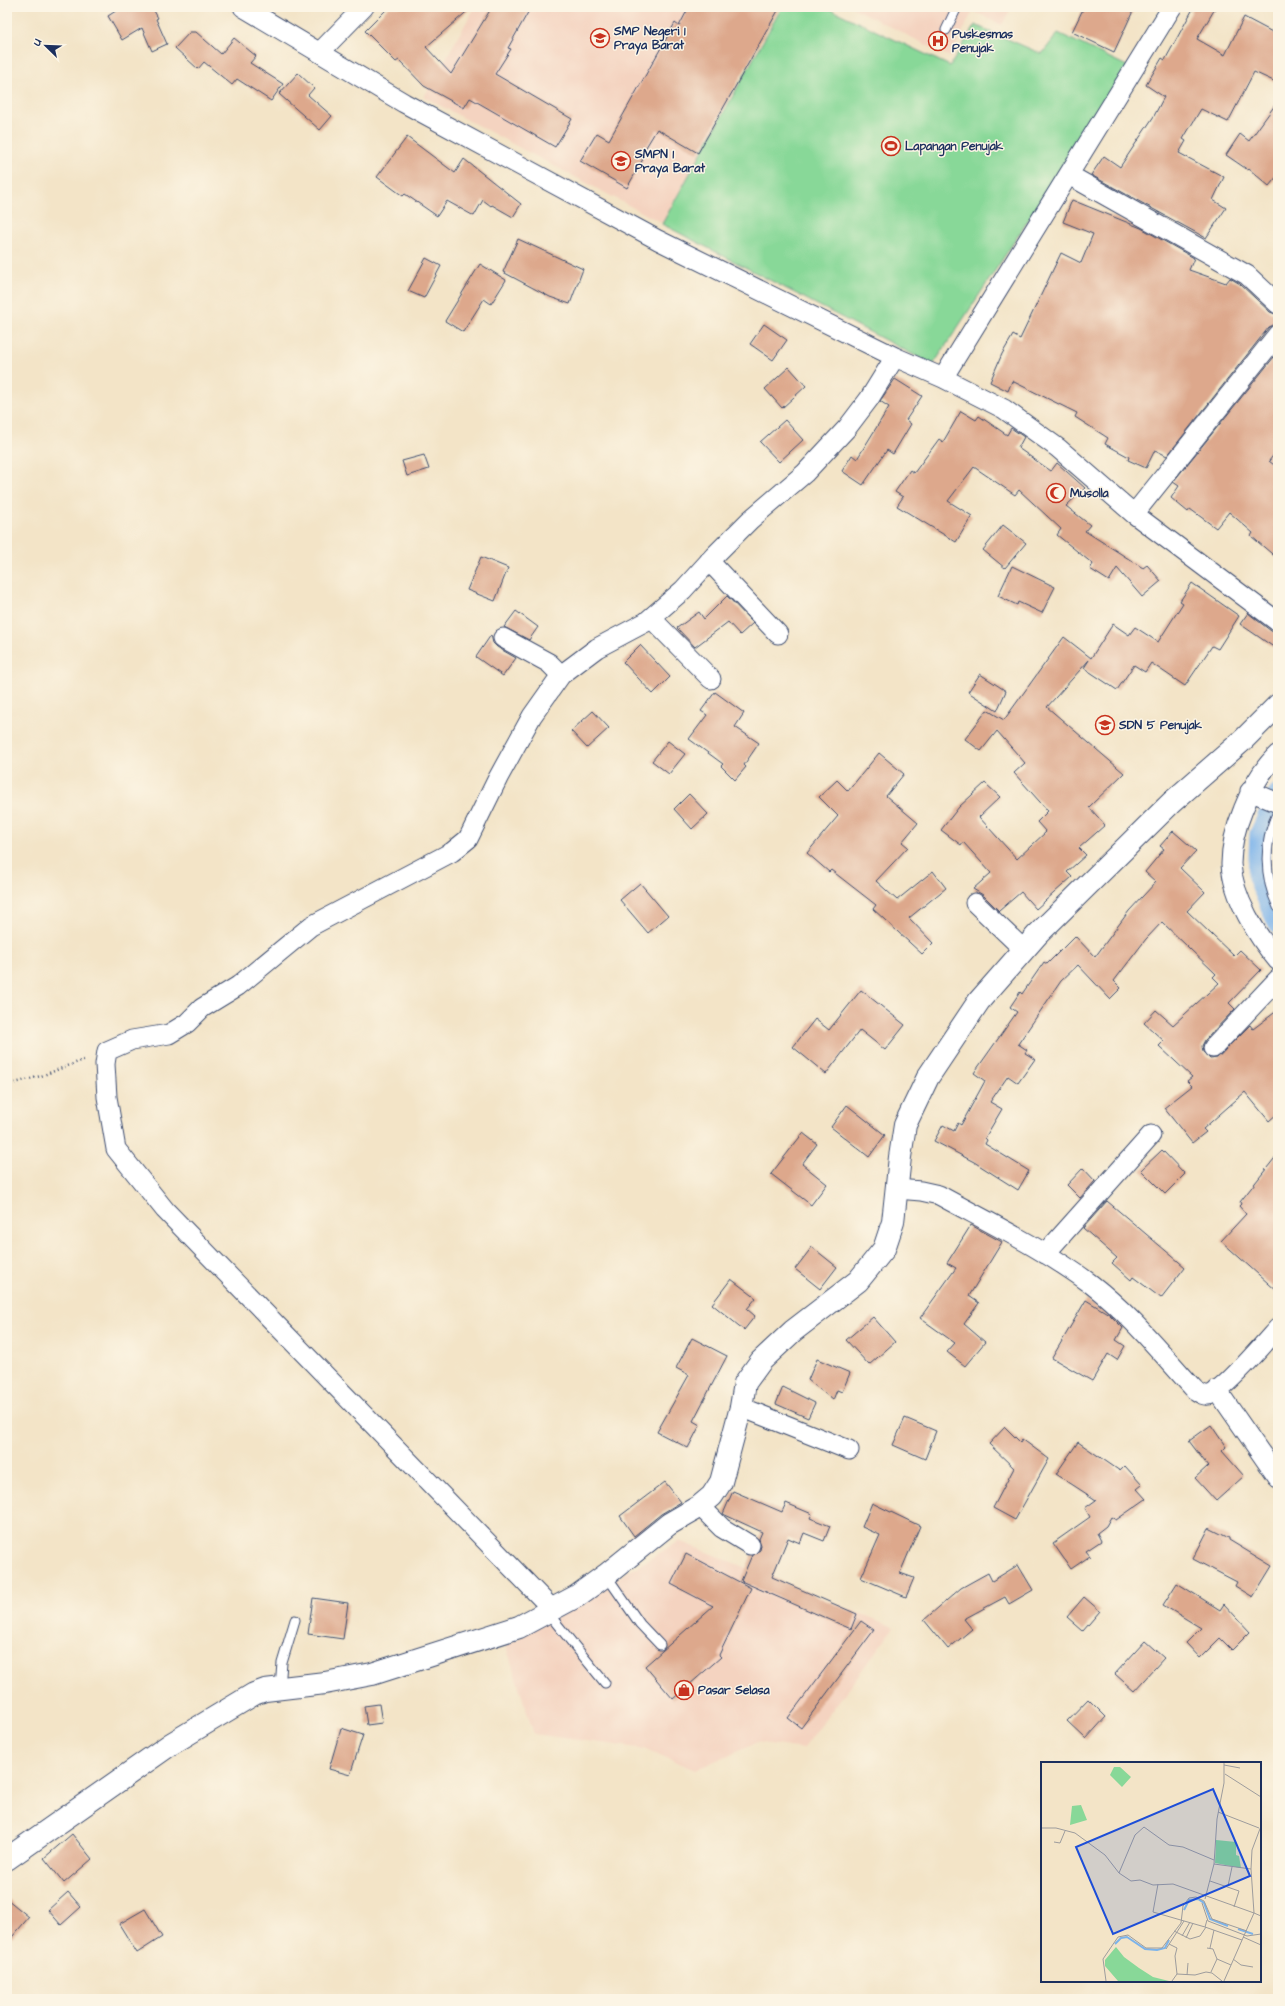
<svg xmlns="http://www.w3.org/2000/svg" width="1285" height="2006" font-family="'Architects Daughter',sans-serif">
  <rect width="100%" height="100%" fill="#fcf5e5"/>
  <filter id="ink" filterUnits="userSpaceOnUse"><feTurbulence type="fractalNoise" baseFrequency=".025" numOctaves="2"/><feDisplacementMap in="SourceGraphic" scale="8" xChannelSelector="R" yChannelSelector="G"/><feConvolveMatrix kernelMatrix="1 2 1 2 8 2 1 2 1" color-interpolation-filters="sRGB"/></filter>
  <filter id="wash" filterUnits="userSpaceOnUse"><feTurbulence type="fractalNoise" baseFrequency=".012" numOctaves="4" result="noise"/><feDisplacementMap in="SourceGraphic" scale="16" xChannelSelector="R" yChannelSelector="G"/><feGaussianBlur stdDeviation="0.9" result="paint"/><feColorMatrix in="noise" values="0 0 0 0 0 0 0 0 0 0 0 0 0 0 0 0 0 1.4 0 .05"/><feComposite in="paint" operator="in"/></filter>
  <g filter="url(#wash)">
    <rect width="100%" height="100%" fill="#f3e4c7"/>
    <path fill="#f4d3c0" d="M 475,7 L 777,7 L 664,224 L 424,97 Z
      M 852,7 L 1012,7 L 1002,25 L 973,11 L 950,57 Z
      M 679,1541 L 894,1627 L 803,1749 L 757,1742 L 695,1770 L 646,1749 L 534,1734 L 506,1646 Z"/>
    <path fill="#88d898" stroke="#52847b" d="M 782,7 L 826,7 L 950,66 L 975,25 L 1042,54 L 1058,33 L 1129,67 L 933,365 L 662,224 Z"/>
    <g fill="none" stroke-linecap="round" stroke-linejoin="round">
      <path stroke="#7bb3eb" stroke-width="21" d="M 1278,794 L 1260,834 L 1258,877 L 1278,923"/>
    </g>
    <g id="blocks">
      <path fill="#dda88c" d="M 122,7 L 152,7 L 158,18 L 156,19 L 167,44 L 152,51 L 142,28 L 122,40 L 108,16 Z
        M 389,7 L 472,7 L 426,47 L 451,74 L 492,7 L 531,7 L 508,48 L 511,49 L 495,74 L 572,119 L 555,147 L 470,98 L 464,108 L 424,86 L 399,60 L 396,62 L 365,31 Z
        M 689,7 L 780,7 L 698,153 L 657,129 L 640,157 L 643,159 L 627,188 L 580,161 L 597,133 L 609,140 L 675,23 L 679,26 Z
        M 1084,7 L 1124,7 L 1133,11 L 1114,52 L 1072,32 Z
        M 1194,7 L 1216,7 L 1197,39 L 1225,55 L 1244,17 L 1278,35 L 1278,83 L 1254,72 L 1228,122 L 1201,109 L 1183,139 L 1186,141 L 1179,153 L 1224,177 L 1213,200 L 1226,208 L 1206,238 L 1091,175 L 1104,156 L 1120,167 L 1154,116 L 1164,97 L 1146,85 L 1162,58 L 1165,60 Z
        M 190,32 L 196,32 L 221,54 L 234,38 L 256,56 L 250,63 L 283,84 L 271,101 L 237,79 L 232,85 L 204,62 L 198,69 L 175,48 Z
        M 298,73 L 314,88 L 308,95 L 332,116 L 320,130 L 279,94 Z
        M 1278,101 L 1278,175 L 1269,186 L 1249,169 L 1248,170 L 1226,155 L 1240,134 L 1249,141 Z
        M 407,137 L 455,173 L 464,159 L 521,204 L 513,217 L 492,205 L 491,206 L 483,200 L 474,216 L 447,201 L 437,216 L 405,194 L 403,196 L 377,177 Z
        M 1072,200 L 1141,228 L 1194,258 L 1189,270 L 1226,283 L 1230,278 L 1240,284 L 1270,312 L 1278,315 L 1278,323 L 1269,327 L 1167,456 L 1155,450 L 1146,468 L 1128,460 L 1129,457 L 1105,444 L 1108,438 L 1075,417 L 1077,413 L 1012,381 L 1008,391 L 990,382 L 1002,354 L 1013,335 L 1020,339 L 1061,253 L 1081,263 L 1093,234 L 1063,222 Z
        M 518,239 L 583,269 L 570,304 L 550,297 L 503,272 Z
        M 426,258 L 441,266 L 424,298 L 408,291 Z
        M 480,264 L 506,280 L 491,304 L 484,299 L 463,332 L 445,321 Z
        M 764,324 L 787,340 L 773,360 L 750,344 Z
        M 1278,352 L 1278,449 L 1269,461 L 1278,468 L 1278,559 L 1251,536 L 1253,533 L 1229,512 L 1216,528 L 1190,509 L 1188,512 L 1171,498 L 1179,486 L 1173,482 Z
        M 789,367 L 806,386 L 782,408 L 765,389 Z
        M 895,379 L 922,396 L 906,420 L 911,424 L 893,454 L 887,450 L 863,485 L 842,471 L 852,455 L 857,459 L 889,407 L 880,401 Z
        M 961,411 L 976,420 L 979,416 L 1007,435 L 1011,428 L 1024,437 L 1018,448 L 1051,471 L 1057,463 L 1085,488 L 1066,506 L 1090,525 L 1085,531 L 1143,568 L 1147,565 L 1161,581 L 1142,597 L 1117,568 L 1109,581 L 1090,569 L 1093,564 L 1057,535 L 1061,529 L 1019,490 L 1015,495 L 974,467 L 948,501 L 972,516 L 956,542 L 897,506 L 903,497 L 895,492 L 910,470 L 914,473 L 939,439 L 943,442 Z
        M 785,420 L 803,440 L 779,462 L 760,442 Z
        M 424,455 L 429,469 L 407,476 L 402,461 Z
        M 1003,525 L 1026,543 L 1005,568 L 983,550 Z
        M 481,557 L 508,568 L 495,601 L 467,590 Z
        M 1012,566 L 1055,587 L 1042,613 L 1018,602 L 1017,605 L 998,596 Z
        M 1192,583 L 1239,616 L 1218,649 L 1212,646 L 1185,686 L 1151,663 L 1145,672 L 1134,665 L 1117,690 L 1084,668 L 1089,660 L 1047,707 L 1124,773 L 1089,807 L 1105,825 L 1079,848 L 1086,855 L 1067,872 L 1072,877 L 1036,909 L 1021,892 L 999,911 L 983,895 L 973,889 L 991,873 L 963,842 L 961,845 L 941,830 L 959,807 L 985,783 L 1000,797 L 979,817 L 1017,859 L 1046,832 L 1037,822 L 1048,811 L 1014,773 L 1025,763 L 997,731 L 981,751 L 965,739 L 987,710 L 1004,720 L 1064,637 L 1091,658 L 1113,624 L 1129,635 L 1135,627 L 1158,642 L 1183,603 L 1180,601 Z
        M 727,596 L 753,623 L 740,635 L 728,622 L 695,647 L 677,628 L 699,612 L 704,619 Z
        M 516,611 L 538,627 L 529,640 L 504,627 Z
        M 1248,613 L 1271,631 L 1278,633 L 1278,650 L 1240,624 Z
        M 491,635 L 493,643 L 497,647 L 516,658 L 503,676 L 476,657 Z
        M 640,645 L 670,677 L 653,694 L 623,662 Z
        M 980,674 L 1006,691 L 997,711 L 968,692 Z
        M 715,692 L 744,713 L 735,727 L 759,743 L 744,765 L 746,767 L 735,780 L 721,766 L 723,764 L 689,739 L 707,715 L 701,711 Z
        M 593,711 L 609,728 L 587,748 L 571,731 Z
        M 668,741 L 685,754 L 669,774 L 652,761 Z
        M 879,753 L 904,774 L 886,796 L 918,823 L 902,842 L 908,847 L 876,881 L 897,900 L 933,871 L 946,888 L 909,918 L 933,943 L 922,954 L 873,909 L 876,905 L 831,870 L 829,872 L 807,853 L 838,816 L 819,797 L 837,780 L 848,791 Z
        M 689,794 L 708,814 L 692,829 L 674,809 Z
        M 1173,831 L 1196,851 L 1180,868 L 1205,892 L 1187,911 L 1234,956 L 1240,950 L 1261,970 L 1229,1003 L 1235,1009 L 1205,1040 L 1202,1046 L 1203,1052 L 1210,1059 L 1217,1058 L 1250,1025 L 1253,1029 L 1278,1010 L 1278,1113 L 1269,1121 L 1245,1092 L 1203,1129 L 1206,1132 L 1192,1143 L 1164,1108 L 1192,1086 L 1187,1081 L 1192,1077 L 1159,1046 L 1164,1041 L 1144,1023 L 1156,1010 L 1173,1025 L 1219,983 L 1213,977 L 1216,974 L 1162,922 L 1146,939 L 1114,981 L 1121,988 L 1110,999 L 1078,965 L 1061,981 L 1018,1044 L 1027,1050 L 1025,1053 L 1035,1059 L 1018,1083 L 1008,1076 L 990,1102 L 1002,1109 L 985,1138 L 987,1140 L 985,1144 L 1029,1171 L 1018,1190 L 974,1162 L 934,1141 L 943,1125 L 954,1131 L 958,1123 L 961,1125 L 985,1081 L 974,1073 L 1017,1012 L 1010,1007 L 1020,992 L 1022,994 L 1044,962 L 1047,964 L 1075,936 L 1095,957 L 1129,911 L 1156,882 L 1145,872 L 1164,849 L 1160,846 Z
        M 640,883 L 668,916 L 648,933 L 620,900 Z
        M 861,990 L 905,1025 L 885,1050 L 860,1030 L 826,1074 L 793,1047 L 815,1019 L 829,1030 Z
        M 847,1105 L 885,1135 L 869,1157 L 831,1127 Z
        M 803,1133 L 817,1144 L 802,1164 L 827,1184 L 811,1205 L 771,1174 Z
        M 1162,1150 L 1185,1174 L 1165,1194 L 1141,1170 Z
        M 1278,1154 L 1278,1292 L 1221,1241 L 1246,1214 L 1239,1206 L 1241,1204 L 1240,1202 Z
        M 1083,1168 L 1095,1181 L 1080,1198 L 1067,1185 Z
        M 1107,1201 L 1185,1267 L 1161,1298 L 1133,1277 L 1131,1280 L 1112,1263 L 1117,1258 L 1083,1228 Z
        M 971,1225 L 1002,1242 L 969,1296 L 979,1303 L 964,1324 L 985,1342 L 965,1366 L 947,1352 L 955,1343 L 920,1318 L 956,1268 L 947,1263 Z
        M 812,1247 L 837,1267 L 820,1289 L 795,1269 Z
        M 731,1279 L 756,1298 L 747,1309 L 755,1316 L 744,1330 L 712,1304 Z
        M 1086,1300 L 1109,1314 L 1123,1328 L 1116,1340 L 1125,1346 L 1117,1360 L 1108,1354 L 1092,1381 L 1052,1358 Z
        M 873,1317 L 895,1342 L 869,1365 L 846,1340 Z
        M 692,1338 L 727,1356 L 693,1421 L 700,1425 L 688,1448 L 657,1432 L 689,1375 L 676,1368 Z
        M 817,1359 L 850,1373 L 842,1392 L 837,1390 L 833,1400 L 808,1380 Z
        M 783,1387 L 815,1403 L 808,1418 L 776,1404 Z
        M 905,1418 L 936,1431 L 925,1459 L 893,1445 Z
        M 1211,1425 L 1226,1447 L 1222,1451 L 1244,1476 L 1216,1501 L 1195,1478 L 1208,1466 L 1189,1441 Z
        M 1005,1427 L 1020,1442 L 1022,1439 L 1049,1459 L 1015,1520 L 993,1508 L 1014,1468 L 989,1444 Z
        M 1078,1442 L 1120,1471 L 1125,1466 L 1142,1485 L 1137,1489 L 1146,1499 L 1116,1520 L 1111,1517 L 1106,1526 L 1097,1533 L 1101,1541 L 1086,1551 L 1090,1556 L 1071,1569 L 1053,1543 L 1090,1517 L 1085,1508 L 1096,1500 L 1056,1474 Z
        M 665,1482 L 681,1502 L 661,1514 L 634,1536 L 620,1516 Z
        M 733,1491 L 782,1512 L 786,1503 L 812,1514 L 810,1518 L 830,1526 L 824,1541 L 804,1533 L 800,1543 L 788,1538 L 772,1577 L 857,1614 L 851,1629 L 741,1581 L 752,1555 L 760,1550 L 761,1545 L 759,1539 L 762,1532 L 723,1514 Z
        M 872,1503 L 920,1526 L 900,1573 L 914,1578 L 906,1597 L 861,1578 L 880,1535 L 862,1527 Z
        M 1209,1528 L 1229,1538 L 1229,1540 L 1272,1566 L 1253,1597 L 1235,1586 L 1237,1582 L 1193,1559 Z
        M 686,1554 L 751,1588 L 719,1655 L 721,1657 L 673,1699 L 645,1666 L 713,1606 L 671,1584 Z
        M 1018,1565 L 1033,1590 L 1009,1604 L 1005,1597 L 964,1619 L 972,1629 L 948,1649 L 924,1620 L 961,1588 L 988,1573 L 992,1581 Z
        M 1177,1583 L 1220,1610 L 1224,1604 L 1250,1632 L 1232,1650 L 1220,1638 L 1200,1658 L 1186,1643 L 1201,1628 L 1163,1605 Z
        M 1084,1597 L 1100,1611 L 1083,1631 L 1067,1617 Z
        M 313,1598 L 348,1603 L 343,1639 L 308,1634 Z
        M 861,1621 L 874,1630 L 801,1728 L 788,1718 Z
        M 1145,1641 L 1164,1658 L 1134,1691 L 1115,1674 Z
        M 1088,1699 L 1106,1717 L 1086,1739 L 1067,1721 Z
        M 379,1704 L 382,1723 L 367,1725 L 364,1706 Z
        M 341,1728 L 363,1735 L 350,1775 L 329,1769 Z
        M 72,1834 L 92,1859 L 64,1883 L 44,1858 Z
        M 68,1892 L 81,1907 L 61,1925 L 48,1910 Z
        M 7,1899 L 29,1917 L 7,1943 Z
        M 145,1909 L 162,1937 L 137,1953 L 119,1924 Z"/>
    </g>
  </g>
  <g filter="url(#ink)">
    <use href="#blocks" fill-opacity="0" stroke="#3b4a6e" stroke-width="1"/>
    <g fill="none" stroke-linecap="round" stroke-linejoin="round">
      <g stroke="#3b4a6e" stroke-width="11">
        <path id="service" d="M 946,30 L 957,7
          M 1278,812 C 1263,841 1264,877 1278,907
          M 606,1575 L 640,1624 L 660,1645
          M 548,1613 L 605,1683
          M 280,1688 L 282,1663 L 295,1620"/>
      </g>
      <g stroke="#3b4a6e" stroke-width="21">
        <path id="minor" d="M 243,7 L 404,103 L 658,240 L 895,357 L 943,378 L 1172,7
          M 320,52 L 364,7
          M 1069,175 L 1247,275 L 1278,304
          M 943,378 L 1004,409 L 1058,448 L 1134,514 L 1278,622
          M 1134,514 L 1278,334
          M 709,561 L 778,634
          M 651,618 L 711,679
          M 503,638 L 549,663 L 561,675
          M 1278,754 C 1261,770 1251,789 1243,810 C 1236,827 1231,845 1231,864 C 1233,898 1257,936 1278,961
          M 1250,791 L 1278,803
          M 975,903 L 1024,950
          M 1213,1048 L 1278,979
          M 897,1189 L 921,1191 L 939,1195 C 990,1223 1044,1249 1091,1284 C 1130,1314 1162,1354 1195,1390 C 1200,1393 1203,1396 1209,1395 C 1223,1392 1267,1340 1278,1328
          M 1045,1254 L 1151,1135
          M 1217,1390 L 1278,1478
          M 741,1407 L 849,1450
          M 700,1506 L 722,1528 L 750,1545
          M 553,1610 L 165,1210 L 116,1149 L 107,1097 L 105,1064 L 107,1051 L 132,1040 L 169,1034 L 187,1023 L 202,1008 L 238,986 L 311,926 L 452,852 L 468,839 L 498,778 L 532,716 L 561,675 L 597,648 L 646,622 L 683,590 L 714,556 L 750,520 L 805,473 L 847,428 L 869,399 L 895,357"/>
      </g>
      <g stroke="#3b4a6e" stroke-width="24">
        <path id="tertiary" d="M 7,1859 L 171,1744 L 254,1694 L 265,1690 L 325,1683 L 372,1674 L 519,1627 L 577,1596 L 606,1575 L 669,1524 L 700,1506 L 712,1496 L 721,1482 L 741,1407 L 745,1383 L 761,1361 L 793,1331 L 858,1281 L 884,1249 L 893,1222 L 900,1157 L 905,1125 L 928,1077 L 979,1001 L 1037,935 L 1172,802 L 1242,741 L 1278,705"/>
      </g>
      <path stroke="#3b4a6e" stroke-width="2.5" stroke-dasharray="1 3" stroke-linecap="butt" d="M 7,1085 L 41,1076 L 86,1059"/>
      <use href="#service" stroke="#fff" stroke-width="9"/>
      <use href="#minor" stroke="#fff" stroke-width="19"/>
      <use href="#tertiary" stroke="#fff" stroke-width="22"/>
    </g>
  </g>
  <defs>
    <g id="school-ring" transform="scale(1)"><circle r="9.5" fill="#fcf5e5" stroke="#c8321e" stroke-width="1.5"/><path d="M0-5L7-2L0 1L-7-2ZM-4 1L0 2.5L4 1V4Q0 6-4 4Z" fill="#c8321e"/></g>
    <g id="hospital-ring" transform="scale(1)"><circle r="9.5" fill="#fcf5e5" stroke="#c8321e" stroke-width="1.5"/><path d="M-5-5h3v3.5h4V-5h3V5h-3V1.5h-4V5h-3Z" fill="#c8321e"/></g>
    <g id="stadium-ring" transform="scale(1)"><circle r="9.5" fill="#fcf5e5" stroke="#c8321e" stroke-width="1.5"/><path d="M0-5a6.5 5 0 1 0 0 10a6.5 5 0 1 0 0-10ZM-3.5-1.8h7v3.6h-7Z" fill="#c8321e"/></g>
    <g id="mosque-ring" transform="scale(1)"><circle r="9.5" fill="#fcf5e5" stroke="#c8321e" stroke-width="1.5"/><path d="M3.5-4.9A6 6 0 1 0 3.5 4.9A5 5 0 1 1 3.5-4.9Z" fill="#c8321e"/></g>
    <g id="shop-ring" transform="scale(1)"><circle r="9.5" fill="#fcf5e5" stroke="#c8321e" stroke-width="1.5"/><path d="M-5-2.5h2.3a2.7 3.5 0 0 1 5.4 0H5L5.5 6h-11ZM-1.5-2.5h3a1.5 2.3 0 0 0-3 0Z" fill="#c8321e"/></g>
  </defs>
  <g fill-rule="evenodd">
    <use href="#school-ring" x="600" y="38"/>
    <use href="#hospital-ring" x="938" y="41"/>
    <use href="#stadium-ring" x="891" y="146"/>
    <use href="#school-ring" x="621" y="161"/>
    <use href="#mosque-ring" x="1056" y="493"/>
    <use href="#school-ring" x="1105" y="725"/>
    <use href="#shop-ring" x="684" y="1690"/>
  </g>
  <g text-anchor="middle" stroke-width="3" stroke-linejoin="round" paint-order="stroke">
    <g font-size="12" font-weight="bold" fill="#1b2f5e" stroke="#fcf5e5" text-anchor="start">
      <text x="614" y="35">SMP Negeri 1<tspan x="614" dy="14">Praya Barat</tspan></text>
      <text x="952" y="38">Puskesmas<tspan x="952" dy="14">Penujak</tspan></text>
      <text x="905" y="150">Lapangan Penujak</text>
      <text x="635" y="158">SMPN 1<tspan x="635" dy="14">Praya Barat</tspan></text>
      <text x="1070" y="497">Musolla</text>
      <text x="1119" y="729">SDN 5 Penujak</text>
      <text x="698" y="1694">Pasar Selasa</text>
    </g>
  </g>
  <g transform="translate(1041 1762)">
    <rect width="220" height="220" fill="#f3e4c7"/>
    <path d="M 73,5 L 79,5 L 90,15 L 81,25 L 69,13 ZM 40,43 L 46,58 L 29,63 L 31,44 ZM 175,78 L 195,80 L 195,93 L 198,94 L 200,106 L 174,101 ZM 75,185 L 83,195 L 98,206 L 112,215 L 128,219 L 77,219 L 64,204 L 64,198 Z" fill="#88d898"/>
    <path fill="none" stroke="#7bb3eb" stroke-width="2" d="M 143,148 L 148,138 L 157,137 L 163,141 L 169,157 L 187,164M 197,167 L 212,172M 74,182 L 80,176 L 86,175 L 104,187 L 116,188 L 124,186 L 128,178"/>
    <path fill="none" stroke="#9d9c9d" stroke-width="1" d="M 183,1 L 183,21 L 176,57 L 173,102 L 210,107M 183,3 L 199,6M 184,12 L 220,35M 177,50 L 218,66M 220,64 L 211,88 L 210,107 L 213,151 L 220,154M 0,66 L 15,66 L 34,71 L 64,93 L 78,111 L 90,119 L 99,118 L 112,123 L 132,122 L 213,151 L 183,219M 13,80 L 19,81 L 24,69M 78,111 L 94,73 L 103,65 L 128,83 L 142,85 L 173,98M 169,119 L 198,129 L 193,145M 117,122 L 112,150 L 164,165M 187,124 L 191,105M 164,137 L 173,102M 161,141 L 167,159 L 206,174 L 220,172M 166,158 L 164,165 L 201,178M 133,169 L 149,177 L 159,174 L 165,165M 141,174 L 149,160M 202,175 L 220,183M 145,176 L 152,161M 128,182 L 136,186 L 134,194 L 136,212M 166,186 L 172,187 L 176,197M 169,186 L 173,168M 125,187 L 143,159M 192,197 L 200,203 L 212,205M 170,210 L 176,197 L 190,203M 146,213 L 147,201M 65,219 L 62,197 L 77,175 L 87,173 L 105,186 L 121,186 L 140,161 L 142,144 L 148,136 L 155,135 L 163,139 L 171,157 L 206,169M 131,219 L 136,212 L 154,213 L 165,210 L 171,211 L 181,219"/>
    <path fill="#1d4ed8" fill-opacity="0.15" stroke="#1d4ed8" stroke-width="2" d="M 172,27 L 209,114 L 72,172 L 35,85 Z"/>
    <rect width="220" height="220" fill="none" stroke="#1b2f5e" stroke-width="2"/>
  </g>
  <rect width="1285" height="2006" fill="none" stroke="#fcf5e5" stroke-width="24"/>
  <g transform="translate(46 46) rotate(293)" stroke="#fcf5e5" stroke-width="3" paint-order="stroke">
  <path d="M0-3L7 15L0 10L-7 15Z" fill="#1b2f5e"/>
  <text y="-6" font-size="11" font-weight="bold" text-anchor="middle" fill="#1b2f5e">U</text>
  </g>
</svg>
